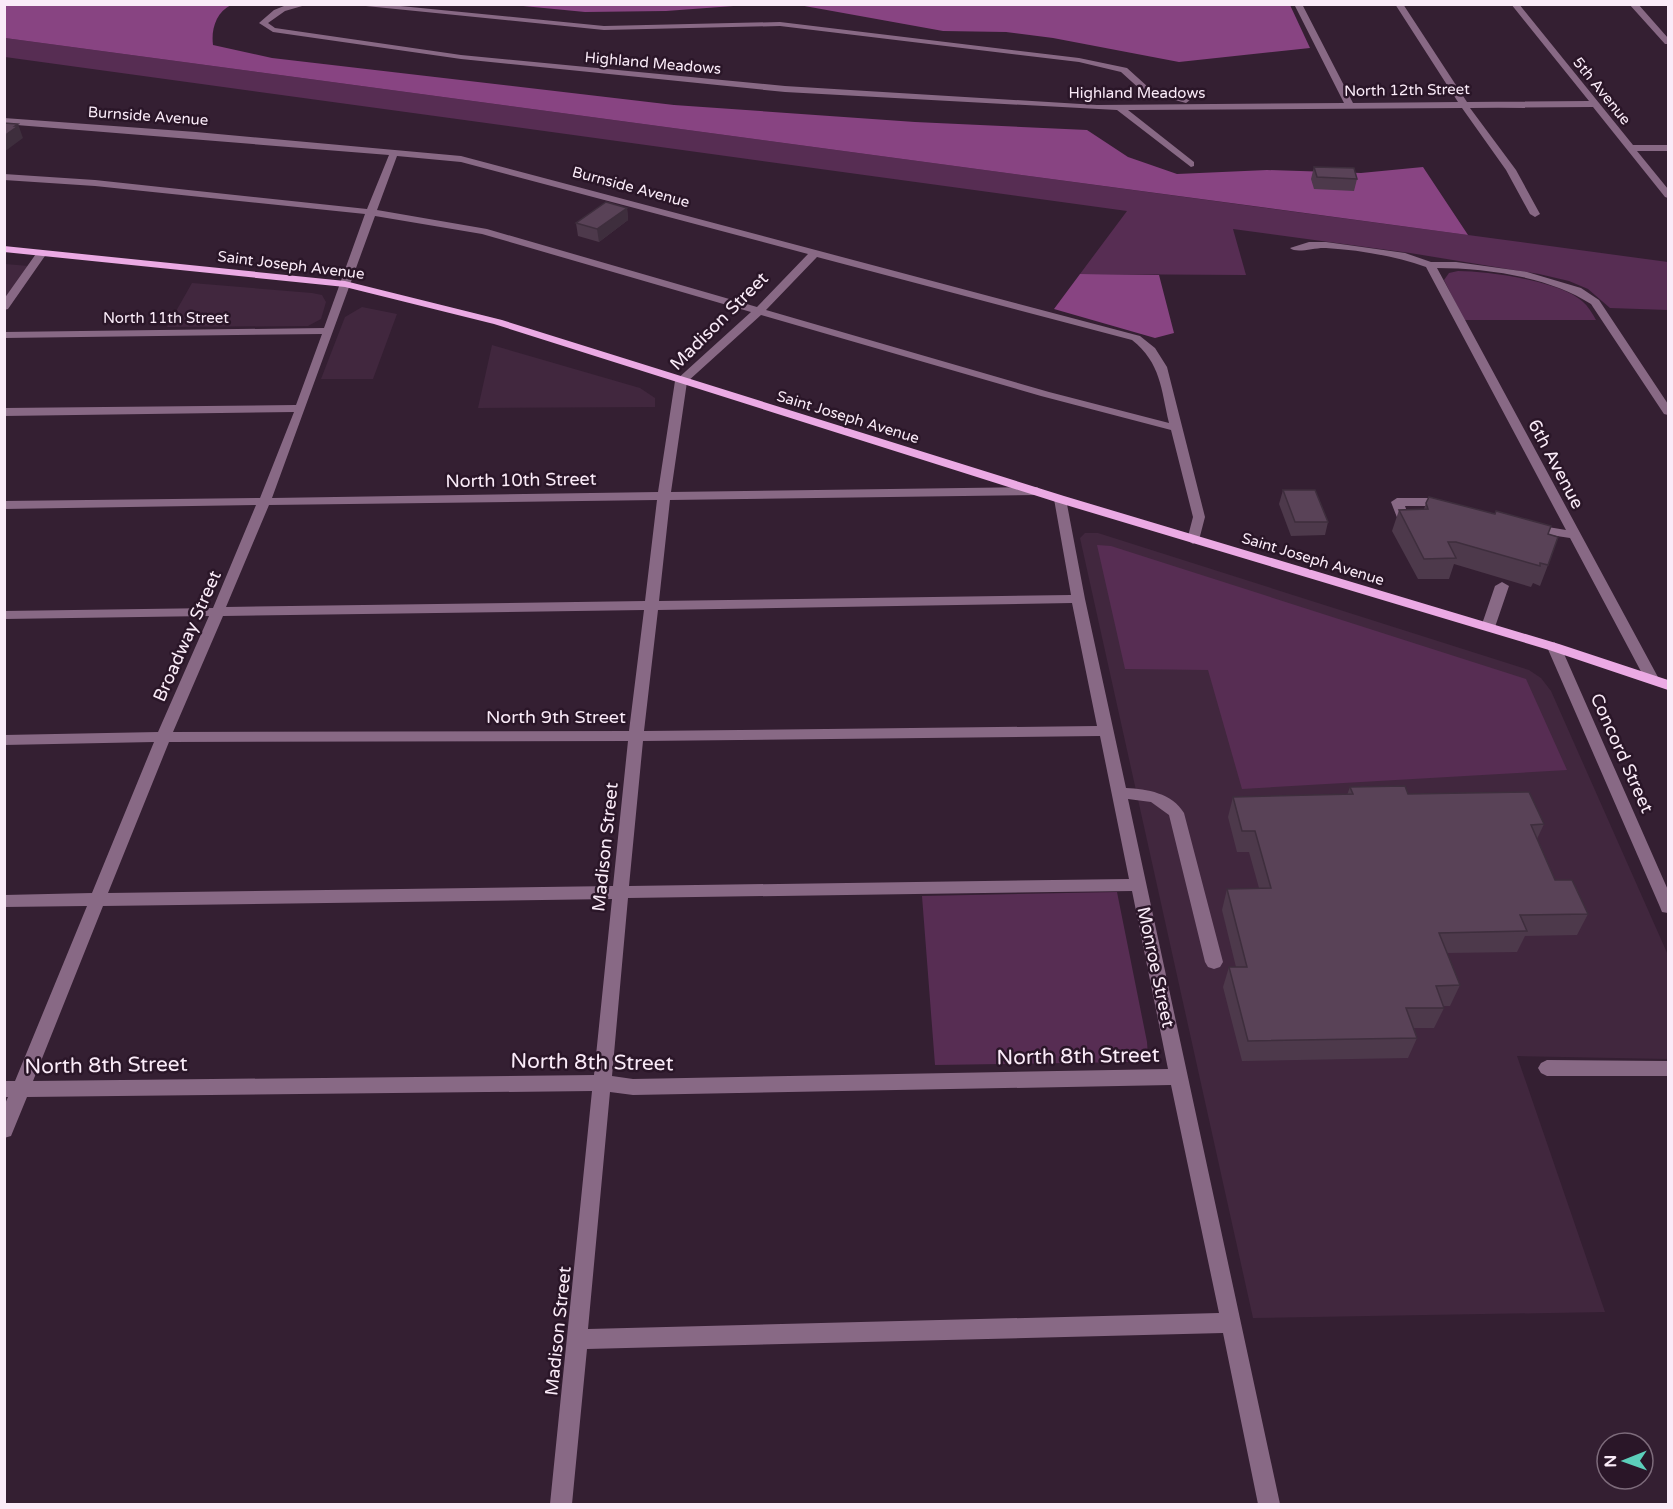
<svg xmlns="http://www.w3.org/2000/svg" width="1673" height="1509" font-family="'Varela Round',sans-serif">
  <rect width="100%" height="100%" fill="#341f32"/>
  <path fill="#41273e" d="M 5,264 L 29,266 L 5,299 Z
    M 192,283 L 312,293 L 322,295 L 326,302 L 321,319 L 308,326 L 167,327 Z
    M 362,307 L 397,314 L 373,379 L 321,379 L 345,317 Z
    M 492,345 L 640,388 L 655,398 L 655,407 L 478,408 Z
    M 1085,533 L 1098,533 L 1529,670 L 1541,678 L 1551,691 L 1668,955 L 1668,1059 L 1517,1056 L 1605,1312 L 1253,1318 L 1080,538 Z"/>
  <path fill="#572d53" d="M 5,38 L 1668,262 L 1668,310 L 1610,308 L 1588,289 L 1569,281 L 1539,274 L 1410,253 L 1233,229 L 1246,275 L 1080,274 L 1127,211 L 5,57 Z
    M 1458,271 C 1488,271 1560,281 1582,301 C 1588,306 1592,313 1596,320 L 1464,320 L 1444,280 L 1449,273 Z
    M 1097,545 L 1111,546 L 1526,679 L 1567,770 L 1242,789 L 1208,670 L 1125,669 Z
    M 1117,892 L 1147,1042 L 1148,1056 L 1134,1062 L 935,1065 L 922,896 Z"/>
  <path fill="#884482" d="M 5,5 L 231,5 C 216,12 211,30 213,45 L 272,58 L 674,105 L 915,122 L 1087,130 L 1128,157 L 1177,174 L 1267,170 L 1361,173 L 1423,167 L 1468,235 L 5,38 Z
    M 513,5 L 513,4 L 747,5 L 666,11 L 585,12 Z
    M 1137,5 L 1150,6 L 1290,5 L 1310,48 L 1179,62 L 1053,38 L 1006,32 L 943,31 L 799,5 Z
    M 1080,274 L 1159,275 L 1174,333 L 1155,338 L 1054,309 Z"/>
  <g fill="none" stroke-linecap="round" stroke-linejoin="round">
    <path fill="#886985" fill-rule="evenodd" d="M 289,4 L 309,4 L 285,11 L 268,23 L 275,28 L 461,55 L 785,86 L 1097,105 L 1344,103 L 1294,4 L 1302,4 L 1353,103 L 1458,102 L 1395,4 L 1403,4 L 1467,102 L 1589,101 L 1511,4 L 1519,4 L 1633,145 L 1668,145 L 1668,151 L 1637,151 L 1668,189 L 1668,198 L 1665,197 L 1593,107 L 1470,108 L 1516,170 L 1540,214 L 1535,217 L 1530,214 L 1506,170 L 1462,108 L 1128,110 L 1194,162 L 1194,166 L 1191,167 L 1117,110 L 785,92 L 461,59 L 273,32 L 259,23 L 274,10 Z
      M 346,4 L 380,4 L 604,26 L 780,22 L 1079,58 L 1127,68 L 1148,87 L 1190,100 L 1186,103 L 1142,91 L 1121,72 L 1079,62 L 780,26 L 604,30 Z
      M 1629,4 L 1638,4 L 1668,38 L 1668,44 L 1665,44 Z
      M 4,118 L 196,132 L 461,156 L 1140,336 L 1155,348 L 1167,367 L 1205,517 L 1199,540 L 1193,544 L 1187,540 L 1193,517 L 1171,430 L 1041,396 L 761,315 L 687,382 L 671,492 L 1037,487 L 1043,491 L 1037,495 L 670,500 L 659,601 L 1071,595 L 1054,499 L 1060,495 L 1066,499 L 1085,599 L 1126,788 C 1147,789 1172,793 1184,813 L 1223,962 L 1220,967 L 1214,969 L 1208,967 L 1205,962 L 1169,815 L 1151,802 L 1128,799 L 1280,1504 L 1258,1504 L 1223,1333 L 587,1349 L 572,1504 L 550,1504 L 592,1091 L 27,1097 L 11,1136 L 4,1138 L 4,1106 L 8,1097 L 4,1097 L 4,1081 L 15,1081 L 87,906 L 4,907 L 4,895 L 92,893 L 154,742 L 4,745 L 4,735 L 158,732 L 209,616 L 4,619 L 4,611 L 213,608 L 256,505 L 4,509 L 4,501 L 260,498 L 294,412 L 4,416 L 4,408 L 296,405 L 322,334 L 4,338 L 4,332 L 324,328 L 365,214 L 95,186 L 4,180 L 4,174 L 95,180 L 367,209 L 389,155 L 4,124 ZM 397,156 L 461,162 L 808,254 L 757,307 L 487,229 L 377,210 ZM 375,216 L 482,234 L 751,312 L 675,381 L 658,492 L 272,498 ZM 817,257 L 1132,340 C 1161,363 1161,389 1169,423 L 1049,392 L 766,310 ZM 657,500 L 645,601 L 226,607 L 269,505 ZM 1072,603 L 1097,726 L 644,731 L 658,610 ZM 644,610 L 629,731 L 173,732 L 223,616 ZM 1100,736 L 1129,879 L 629,886 L 643,741 ZM 628,741 L 613,886 L 108,893 L 169,742 ZM 1132,891 L 1168,1069 L 633,1079 L 612,1076 L 628,898 ZM 612,899 L 594,1075 L 33,1081 L 103,906 ZM 1171,1085 L 1219,1313 L 588,1329 L 610,1092 L 633,1095 Z
      M 1309,242 L 1326,242 L 1405,253 L 1431,262 L 1456,262 L 1527,272 L 1581,288 L 1599,300 L 1668,404 L 1668,415 L 1664,414 L 1591,304 C 1550,277 1486,268 1437,268 L 1659,679 L 1657,682 L 1652,684 L 1645,679 L 1570,538 L 1530,532 L 1524,528 L 1530,524 L 1566,530 L 1426,267 C 1395,256 1359,250 1326,248 C 1315,247 1297,254 1290,248 Z
      M 38,251 L 47,253 L 8,309 L 4,310 L 4,299 Z
      M 1397,498 L 1430,498 L 1449,503 L 1451,506 L 1445,510 L 1430,506 L 1405,506 L 1410,520 L 1404,524 L 1398,520 L 1391,502 Z
      M 1502,582 L 1509,586 L 1495,627 L 1493,630 L 1483,630 L 1481,627 L 1495,586 Z
      M 1554,642 L 1561,647 L 1668,890 L 1668,913 L 1662,912 L 1660,907 L 1547,647 Z
      M 1547,1060 L 1668,1061 L 1668,1076 L 1547,1076 L 1541,1073 L 1538,1068 L 1541,1063 Z"/>
    <path fill="#ebaae4" fill-rule="evenodd" d="M 4,246 L 345,281 L 502,320 L 1064,496 L 1559,644 L 1668,680 L 1668,690 L 1549,650 L 1056,502 L 494,324 L 345,287 L 4,252 Z"/>
  </g>
  <path fill="#4d394b" d="M 1314,167 L 1357,179 L 1354,191 L 1314,189 L 1311,179 Z
    M 627,208 L 628,220 L 599,242 L 578,236 L 576,223 Z
    M 1283,490 L 1328,522 L 1325,535 L 1291,536 L 1279,504 Z
    M 1426,503 L 1548,534 L 1548,565 L 1540,586 L 1533,583 L 1531,587 L 1454,564 L 1449,579 L 1418,579 L 1392,531 L 1399,510 L 1424,509 Z
    M 1350,787 L 1408,794 L 1544,824 L 1537,839 L 1555,880 L 1588,914 L 1577,935 L 1525,936 L 1517,952 L 1447,953 L 1460,985 L 1450,1006 L 1443,1006 L 1444,1008 L 1434,1028 L 1414,1028 L 1417,1038 L 1408,1058 L 1242,1061 L 1223,987 L 1229,967 L 1236,967 L 1222,910 L 1227,889 L 1259,888 L 1249,852 L 1237,852 L 1228,817 L 1233,797 L 1347,795 Z"/>
  <path fill="#3e2e3d" d="M 18,124 L 23,138 L 4,152 L 4,136 Z
    M 627,208 L 628,220 L 599,242 L 597,229 Z"/>
  <path fill="#594257" stroke="#3e2e3d" stroke-width="1.5" d="M 4,123 L 18,124 L 15,126 L 18,126 L 4,136 Z
    M 1314,167 L 1354,168 L 1357,179 L 1317,177 Z
    M 606,202 L 627,208 L 597,229 L 576,223 Z
    M 1283,490 L 1315,490 L 1328,522 L 1295,522 Z
    M 1429,497 L 1495,514 L 1496,511 L 1551,526 L 1548,534 L 1558,537 L 1548,565 L 1540,563 L 1540,566 L 1456,542 L 1448,542 L 1456,558 L 1424,559 L 1399,510 L 1428,509 L 1426,503 Z
    M 1405,786 L 1408,794 L 1529,792 L 1544,824 L 1531,825 L 1555,880 L 1572,880 L 1588,914 L 1520,915 L 1527,931 L 1439,933 L 1460,985 L 1436,986 L 1444,1008 L 1406,1008 L 1417,1038 L 1248,1041 L 1229,967 L 1247,967 L 1227,889 L 1271,888 L 1255,831 L 1242,831 L 1233,797 L 1353,794 L 1350,787 Z"/>
  <g text-anchor="middle" stroke-width="5" stroke-linejoin="round" paint-order="stroke">
    <g font-size="15" fill="#faebf8" stroke="#2a1628">
      <text transform="translate(653 63) rotate(5)" y="5">Highland Meadows</text>
      <text transform="translate(1407 90) rotate(-1)" y="5">North 12th Street</text>
      <text transform="translate(1602 91) rotate(51)" y="5">5th Avenue</text>
      <text x="1137" y="98">Highland Meadows</text>
      <text transform="translate(148 116) rotate(4)" y="5">Burnside Avenue</text>
      <text transform="translate(631 187) rotate(15)" y="5">Burnside Avenue</text>
      <text transform="translate(291 265) rotate(7)" y="5">Saint Joseph Avenue</text>
      <text x="166" y="323">North 11th Street</text>
      <text transform="translate(848 417) rotate(17)" y="5">Saint Joseph Avenue</text>
      <text transform="translate(1313 559) rotate(17)" y="5">Saint Joseph Avenue</text>
    </g>
    <g font-size="18" fill="#faebf8" stroke="#2a1628">
      <text transform="translate(719 321) rotate(-45)" y="6">Madison Street</text>
      <text transform="translate(1556 464) rotate(62)" y="6">6th Avenue</text>
      <text transform="translate(521 480) rotate(-1)" y="6">North 10th Street</text>
      <text transform="translate(187 636) rotate(-66)" y="6">Broadway Street</text>
      <text x="556" y="723">North 9th Street</text>
      <text transform="translate(1622 753) rotate(66)" y="6">Concord Street</text>
      <text transform="translate(605 847) rotate(-84)" y="6">Madison Street</text>
      <text transform="translate(1156 967) rotate(78)" y="6">Monroe Street</text>
      <text transform="translate(558 1331) rotate(-84)" y="6">Madison Street</text>
    </g>
    <g font-size="21" fill="#faebf8" stroke="#2a1628">
      <text transform="translate(1078 1056) rotate(-1)" y="7">North 8th Street</text>
      <text transform="translate(592 1062) rotate(1)" y="7">North 8th Street</text>
      <text transform="translate(106 1065) rotate(-1)" y="7">North 8th Street</text>
    </g>
  </g>
  <rect width="1673" height="1509" fill="none" stroke="#faebf8" stroke-width="12"/>
  <g transform="translate(1625 1461) rotate(269)"><circle r="28" fill="#2a1628" stroke="#7d6b7b" stroke-width="1.5"/>
  <path d="M0-4.5L10 22L0 15L-10 22Z" fill="#5cceba"/>
  <text y="-9" font-size="16" font-weight="bold" text-anchor="middle" fill="#faebf8">N</text>
  </g>
</svg>
